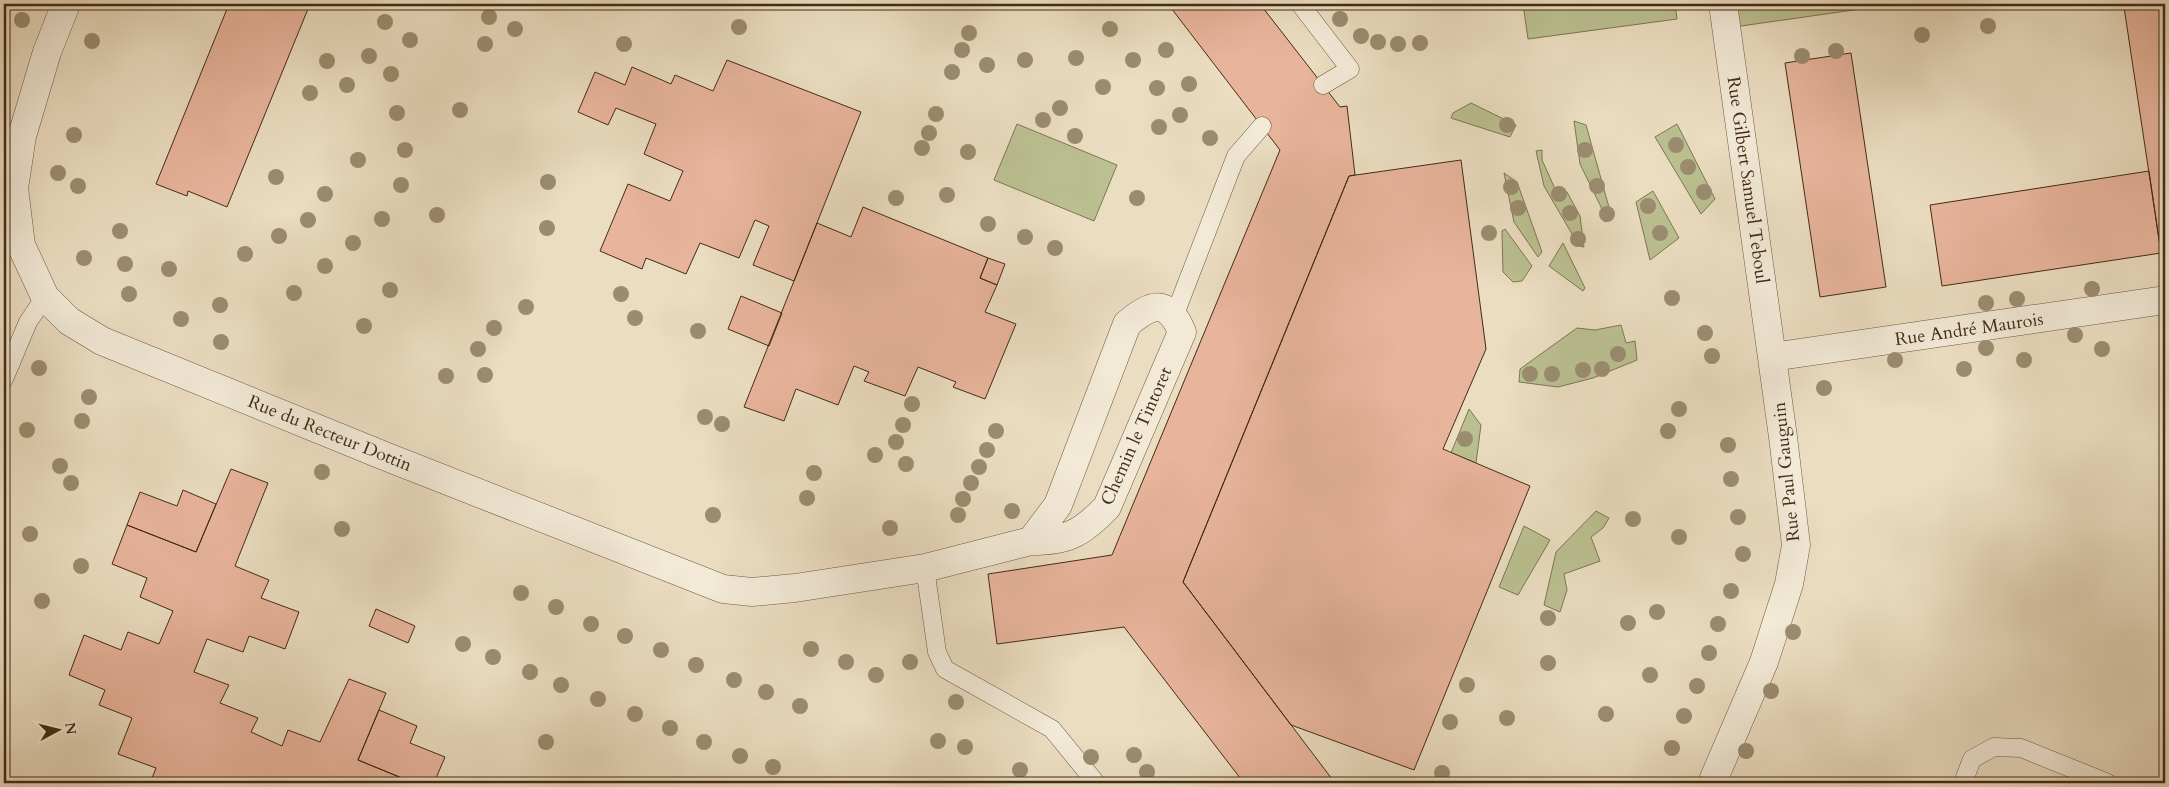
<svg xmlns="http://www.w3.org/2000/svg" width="2169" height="787" font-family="Cardo,serif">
  <rect width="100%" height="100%" fill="#ebddc1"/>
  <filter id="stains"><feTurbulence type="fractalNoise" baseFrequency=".004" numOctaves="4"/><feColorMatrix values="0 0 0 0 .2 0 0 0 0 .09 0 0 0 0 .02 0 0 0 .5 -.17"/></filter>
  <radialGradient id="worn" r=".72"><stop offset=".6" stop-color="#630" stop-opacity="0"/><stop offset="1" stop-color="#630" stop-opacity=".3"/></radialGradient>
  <path fill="#bbc091" stroke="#7e7652" d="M 1523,4 L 1675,4 L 1677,19 L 1528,39 Z
    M 1731,4 L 1896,4 L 1734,27 Z
    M 1471,103 L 1516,125 L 1510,137 L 1451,118 L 1453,113 Z
    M 1574,121 L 1586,125 L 1612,218 L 1605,222 L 1601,207 L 1580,164 Z
    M 1017,124 L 1117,165 L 1094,221 L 994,180 Z
    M 1677,124 L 1715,199 L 1701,214 L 1655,137 Z
    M 1542,150 L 1542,160 L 1556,191 L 1567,192 L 1580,216 L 1584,247 L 1579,246 L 1544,186 L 1536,151 Z
    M 1504,173 L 1517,182 L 1542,252 L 1538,257 L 1514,222 Z
    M 1653,191 L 1679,238 L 1650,260 L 1636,202 Z
    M 1505,229 L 1532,266 L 1522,281 L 1513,282 L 1503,272 L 1502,231 Z
    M 1563,243 L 1585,288 L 1583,291 L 1549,266 Z
    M 1621,325 L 1626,343 L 1635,341 L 1637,360 L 1593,378 L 1558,387 L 1519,382 L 1520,369 L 1577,328 L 1595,330 Z
    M 1469,409 L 1481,425 L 1476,463 L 1451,453 Z
    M 1596,511 L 1609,518 L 1603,528 L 1591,537 L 1600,561 L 1564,574 L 1567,590 L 1560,612 L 1544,605 L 1556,552 Z
    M 1524,526 L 1550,540 L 1518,595 L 1499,587 Z"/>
  <path fill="#e8b49c" stroke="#422c14" d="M 229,4 L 310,4 L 227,207 L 188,191 L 187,196 L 156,184 Z
    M 1168,4 L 1260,4 L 1340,107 L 1347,106 L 1355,175 L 1349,176 L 1183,582 L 1335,783 L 1244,783 L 1124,627 L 997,644 L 988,574 L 1112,555 L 1280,150 Z
    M 2148,4 L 2165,4 L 2165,252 L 2161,253 L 2124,7 Z
    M 1851,53 L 1886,287 L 1820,297 L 1785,63 Z
    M 727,60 L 861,112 L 794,281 L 753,265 L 769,226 L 755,220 L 739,258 L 700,243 L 686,274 L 646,258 L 642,269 L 600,251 L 628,184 L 670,201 L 683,171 L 644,154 L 656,124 L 616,108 L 608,125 L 578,112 L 595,72 L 625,85 L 632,67 L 671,84 L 675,75 L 713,91 Z
    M 1461,160 L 1486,349 L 1443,449 L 1530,486 L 1414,770 L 1291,725 L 1183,582 L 1349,176 Z
    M 2149,171 L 2161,253 L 1942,286 L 1930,205 Z
    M 863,207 L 988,258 L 980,278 L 997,285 L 985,312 L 1016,324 L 985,399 L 953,387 L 956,382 L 918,367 L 905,396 L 864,381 L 869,372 L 854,366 L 838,405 L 796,389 L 784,421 L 744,407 L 817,223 L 851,237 Z
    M 988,258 L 1005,264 L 997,285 L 980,278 Z
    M 741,296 L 782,313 L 769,346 L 728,329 Z
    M 231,469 L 268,483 L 235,566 L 269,580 L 261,598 L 299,612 L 285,649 L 249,636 L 243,652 L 207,639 L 194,672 L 229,685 L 220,703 L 258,718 L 251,732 L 282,746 L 288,730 L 320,742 L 349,679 L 386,693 L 358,760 L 414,783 L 245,783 L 233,779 L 231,783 L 150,783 L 156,768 L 118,754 L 132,718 L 99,705 L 105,690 L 69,675 L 84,635 L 121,650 L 128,632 L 159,644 L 173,611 L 140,597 L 147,578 L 112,564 L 127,525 L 196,552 Z
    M 183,490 L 216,504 L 196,552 L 127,525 L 140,492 L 177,506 Z
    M 376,609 L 415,626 L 408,643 L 369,626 Z
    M 379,710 L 417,726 L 410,743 L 445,757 L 434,783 L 414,783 L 358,760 Z
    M 2004,777 L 2020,783 L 2001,783 Z"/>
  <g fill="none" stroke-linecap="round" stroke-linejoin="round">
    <g stroke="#6c583f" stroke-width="19">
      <path id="lane" d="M 1300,4 L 1350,69 L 1323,85
        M 1175,314 L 1236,156 L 1262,126
        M 4,379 L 28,322 L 45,297
        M 925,568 L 937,652 L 945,669 L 1052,729 L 1096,783
        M 1963,783 L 1972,759 L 1994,747 L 2021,748 L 2108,783"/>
    </g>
    <g stroke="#6c583f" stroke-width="29">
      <path id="street" d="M 66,4 L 47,52 L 22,136 L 14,188 L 21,245 L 45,297 L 69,321 L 102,341 L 387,457 L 723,589 L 752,592 L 795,588 L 925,568 L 1031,541 L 1058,505 L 1127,324 C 1152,303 1168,298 1182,332 L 1107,507 C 1082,533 1068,541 1031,541
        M 1772,357 L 2165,300
        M 1712,783 L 1764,662 L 1789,584 L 1796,545 L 1783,437 L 1723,4"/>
    </g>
    <use href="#lane" stroke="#f2e9d7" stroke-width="18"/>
    <use href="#street" stroke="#f2e9d7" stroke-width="28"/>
  </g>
  <g fill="#9b8c70">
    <circle cx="489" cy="17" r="8"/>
    <circle cx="1340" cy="19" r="8"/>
    <circle cx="22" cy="20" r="8"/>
    <circle cx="385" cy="22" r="8"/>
    <circle cx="1988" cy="26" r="8"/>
    <circle cx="739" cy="27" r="8"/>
    <circle cx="515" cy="29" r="8"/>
    <circle cx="1110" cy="29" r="8"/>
    <circle cx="969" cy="33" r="8"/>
    <circle cx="1922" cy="35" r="8"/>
    <circle cx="1361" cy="36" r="8"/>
    <circle cx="410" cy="40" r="8"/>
    <circle cx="92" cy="41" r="8"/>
    <circle cx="1378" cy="42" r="8"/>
    <circle cx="1420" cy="43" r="8"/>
    <circle cx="485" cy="44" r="8"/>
    <circle cx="624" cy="44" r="8"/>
    <circle cx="1398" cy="44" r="8"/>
    <circle cx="962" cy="50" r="8"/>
    <circle cx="1166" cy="50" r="8"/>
    <circle cx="1836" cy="51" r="8"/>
    <circle cx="369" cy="56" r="8"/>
    <circle cx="1802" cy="56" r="8"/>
    <circle cx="1076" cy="58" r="8"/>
    <circle cx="1025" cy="60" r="8"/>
    <circle cx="1133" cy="60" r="8"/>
    <circle cx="327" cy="61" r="8"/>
    <circle cx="987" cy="65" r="8"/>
    <circle cx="952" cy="72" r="8"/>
    <circle cx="391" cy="74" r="8"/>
    <circle cx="1189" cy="84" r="8"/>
    <circle cx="347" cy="85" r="8"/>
    <circle cx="1103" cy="87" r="8"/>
    <circle cx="1157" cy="88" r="8"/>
    <circle cx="310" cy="93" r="8"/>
    <circle cx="1060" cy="108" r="8"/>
    <circle cx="460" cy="110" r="8"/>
    <circle cx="397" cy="113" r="8"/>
    <circle cx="936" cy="114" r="8"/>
    <circle cx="1180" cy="115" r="8"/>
    <circle cx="1043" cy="120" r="8"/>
    <circle cx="1507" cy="125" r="8"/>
    <circle cx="1159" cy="127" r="8"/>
    <circle cx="929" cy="133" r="8"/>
    <circle cx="74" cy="135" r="8"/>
    <circle cx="1075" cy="136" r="8"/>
    <circle cx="1210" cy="138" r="8"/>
    <circle cx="1676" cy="145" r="8"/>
    <circle cx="922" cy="148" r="8"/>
    <circle cx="405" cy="150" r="8"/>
    <circle cx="1585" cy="150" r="8"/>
    <circle cx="968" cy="152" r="8"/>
    <circle cx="358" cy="160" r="8"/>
    <circle cx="1688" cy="167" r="8"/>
    <circle cx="58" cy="173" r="8"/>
    <circle cx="276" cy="177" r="8"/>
    <circle cx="548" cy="182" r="8"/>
    <circle cx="401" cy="185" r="8"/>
    <circle cx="78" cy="186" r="8"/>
    <circle cx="1597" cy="186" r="8"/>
    <circle cx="1511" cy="187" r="8"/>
    <circle cx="1704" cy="192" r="8"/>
    <circle cx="325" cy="194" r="8"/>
    <circle cx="1559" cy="194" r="8"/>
    <circle cx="947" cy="195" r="8"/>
    <circle cx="896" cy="198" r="8"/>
    <circle cx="1137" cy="198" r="8"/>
    <circle cx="1648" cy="206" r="8"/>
    <circle cx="1518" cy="208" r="8"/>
    <circle cx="1570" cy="213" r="8"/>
    <circle cx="1607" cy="214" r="8"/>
    <circle cx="437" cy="215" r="8"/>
    <circle cx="382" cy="219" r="8"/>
    <circle cx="308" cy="220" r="8"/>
    <circle cx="988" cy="224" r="8"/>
    <circle cx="547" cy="228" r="8"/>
    <circle cx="120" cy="231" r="8"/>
    <circle cx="1489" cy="233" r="8"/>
    <circle cx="1660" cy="233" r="8"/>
    <circle cx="279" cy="236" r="8"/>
    <circle cx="1025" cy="237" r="8"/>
    <circle cx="1578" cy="239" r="8"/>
    <circle cx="353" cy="243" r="8"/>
    <circle cx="1055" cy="248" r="8"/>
    <circle cx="245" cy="254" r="8"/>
    <circle cx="84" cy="258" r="8"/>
    <circle cx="125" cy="264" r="8"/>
    <circle cx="325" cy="266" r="8"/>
    <circle cx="169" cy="269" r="8"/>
    <circle cx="2092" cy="289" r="8"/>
    <circle cx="390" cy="290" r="8"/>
    <circle cx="294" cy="293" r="8"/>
    <circle cx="129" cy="294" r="8"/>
    <circle cx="621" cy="294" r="8"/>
    <circle cx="1672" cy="298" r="8"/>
    <circle cx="2017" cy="299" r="8"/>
    <circle cx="1986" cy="303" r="8"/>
    <circle cx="220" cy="305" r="8"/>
    <circle cx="526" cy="307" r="8"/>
    <circle cx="635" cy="318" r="8"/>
    <circle cx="181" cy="319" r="8"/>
    <circle cx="364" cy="326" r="8"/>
    <circle cx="494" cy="328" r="8"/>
    <circle cx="698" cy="331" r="8"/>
    <circle cx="1705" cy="333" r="8"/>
    <circle cx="2075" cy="335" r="8"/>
    <circle cx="221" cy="342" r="8"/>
    <circle cx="1986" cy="348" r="8"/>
    <circle cx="478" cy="349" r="8"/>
    <circle cx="2102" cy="349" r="8"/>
    <circle cx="1618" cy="354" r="8"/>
    <circle cx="1712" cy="356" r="8"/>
    <circle cx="1895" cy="360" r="8"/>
    <circle cx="2024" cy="360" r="8"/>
    <circle cx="39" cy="368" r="8"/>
    <circle cx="1602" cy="369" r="8"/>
    <circle cx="1964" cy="369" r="8"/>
    <circle cx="1583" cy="370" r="8"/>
    <circle cx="1530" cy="374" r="8"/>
    <circle cx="1552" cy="374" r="8"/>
    <circle cx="485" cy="375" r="8"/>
    <circle cx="446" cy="376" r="8"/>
    <circle cx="1824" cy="388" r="8"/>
    <circle cx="89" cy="397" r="8"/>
    <circle cx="912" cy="404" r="8"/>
    <circle cx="1679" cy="409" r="8"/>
    <circle cx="705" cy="417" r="8"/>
    <circle cx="82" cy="421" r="8"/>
    <circle cx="722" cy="424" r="8"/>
    <circle cx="903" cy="425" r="8"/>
    <circle cx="27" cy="430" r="8"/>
    <circle cx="996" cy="431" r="8"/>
    <circle cx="1668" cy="431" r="8"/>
    <circle cx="1465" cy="439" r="8"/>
    <circle cx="896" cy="442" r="8"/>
    <circle cx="1728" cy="445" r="8"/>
    <circle cx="987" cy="450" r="8"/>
    <circle cx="875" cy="455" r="8"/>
    <circle cx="906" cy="464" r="8"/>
    <circle cx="60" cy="466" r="8"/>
    <circle cx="979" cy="467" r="8"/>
    <circle cx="322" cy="472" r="8"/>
    <circle cx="814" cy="473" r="8"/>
    <circle cx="1731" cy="479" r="8"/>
    <circle cx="71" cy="483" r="8"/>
    <circle cx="971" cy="483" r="8"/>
    <circle cx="807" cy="498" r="8"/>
    <circle cx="963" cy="499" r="8"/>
    <circle cx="1012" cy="511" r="8"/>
    <circle cx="713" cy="515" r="8"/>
    <circle cx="958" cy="515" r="8"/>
    <circle cx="1738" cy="517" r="8"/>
    <circle cx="1633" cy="519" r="8"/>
    <circle cx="890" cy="528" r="8"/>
    <circle cx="342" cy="529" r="8"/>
    <circle cx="30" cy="534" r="8"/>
    <circle cx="1679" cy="537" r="8"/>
    <circle cx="1743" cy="554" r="8"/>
    <circle cx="81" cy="566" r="8"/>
    <circle cx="1731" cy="591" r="8"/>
    <circle cx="521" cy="593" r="8"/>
    <circle cx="42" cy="601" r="8"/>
    <circle cx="556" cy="607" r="8"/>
    <circle cx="1657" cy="612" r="8"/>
    <circle cx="1548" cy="618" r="8"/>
    <circle cx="1628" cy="623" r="8"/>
    <circle cx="591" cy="624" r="8"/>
    <circle cx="1718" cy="624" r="8"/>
    <circle cx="1793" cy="632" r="8"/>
    <circle cx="625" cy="636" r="8"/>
    <circle cx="463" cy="644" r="8"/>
    <circle cx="811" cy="649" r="8"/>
    <circle cx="661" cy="650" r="8"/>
    <circle cx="1709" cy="653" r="8"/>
    <circle cx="493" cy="657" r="8"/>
    <circle cx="846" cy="662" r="8"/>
    <circle cx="910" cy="662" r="8"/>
    <circle cx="1548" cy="663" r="8"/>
    <circle cx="696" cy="665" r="8"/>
    <circle cx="530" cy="672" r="8"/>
    <circle cx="876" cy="675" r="8"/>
    <circle cx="1650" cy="675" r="8"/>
    <circle cx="734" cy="680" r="8"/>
    <circle cx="561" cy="685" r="8"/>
    <circle cx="1467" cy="685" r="8"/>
    <circle cx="1697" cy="686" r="8"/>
    <circle cx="1771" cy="691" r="8"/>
    <circle cx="766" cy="692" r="8"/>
    <circle cx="598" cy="699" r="8"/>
    <circle cx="956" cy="702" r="8"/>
    <circle cx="800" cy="706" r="8"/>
    <circle cx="635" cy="714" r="8"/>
    <circle cx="1606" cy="714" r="8"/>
    <circle cx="1684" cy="716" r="8"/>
    <circle cx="1507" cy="718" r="8"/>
    <circle cx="1450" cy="722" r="8"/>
    <circle cx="670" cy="728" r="8"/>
    <circle cx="938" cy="741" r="8"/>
    <circle cx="546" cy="742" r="8"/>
    <circle cx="704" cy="742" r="8"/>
    <circle cx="965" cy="747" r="8"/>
    <circle cx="1672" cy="748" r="8"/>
    <circle cx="1746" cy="751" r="8"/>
    <circle cx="1134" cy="755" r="8"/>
    <circle cx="740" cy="756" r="8"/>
    <circle cx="1091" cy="757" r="8"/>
    <circle cx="773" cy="767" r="8"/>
    <circle cx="1020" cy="770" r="8"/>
    <circle cx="1147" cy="772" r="8"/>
    <circle cx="1442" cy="773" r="8"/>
  </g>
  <g text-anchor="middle" stroke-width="4.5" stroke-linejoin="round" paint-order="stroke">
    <g font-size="18" fill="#422c14" stroke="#f2e9d7">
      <text transform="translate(1748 180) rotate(82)" y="6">Rue Gilbert Samuel Teboul</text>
      <text transform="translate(1969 329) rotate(-8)" y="6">Rue André Maurois</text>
      <text transform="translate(330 433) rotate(22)" y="6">Rue du Recteur Dottin</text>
      <text transform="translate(1136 436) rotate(-66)" y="6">Chemin le Tintoret</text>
      <text transform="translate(1786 472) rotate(-96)" y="6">Rue Paul Gauguin</text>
    </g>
  </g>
  <rect width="2169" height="787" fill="none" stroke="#ebddc1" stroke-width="20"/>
  <rect x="5" y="5" width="2159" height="777" fill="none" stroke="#422c14" stroke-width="2.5"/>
  <rect x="10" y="10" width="2149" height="767" fill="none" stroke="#422c14"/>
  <g transform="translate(58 730) rotate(83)" stroke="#f2e9d7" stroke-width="4" paint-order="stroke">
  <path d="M0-4L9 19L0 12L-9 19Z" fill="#422c14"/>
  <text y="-8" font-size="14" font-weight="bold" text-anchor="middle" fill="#422c14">N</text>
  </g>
  <rect width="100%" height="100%" filter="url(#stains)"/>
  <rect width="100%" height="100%" fill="url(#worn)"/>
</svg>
